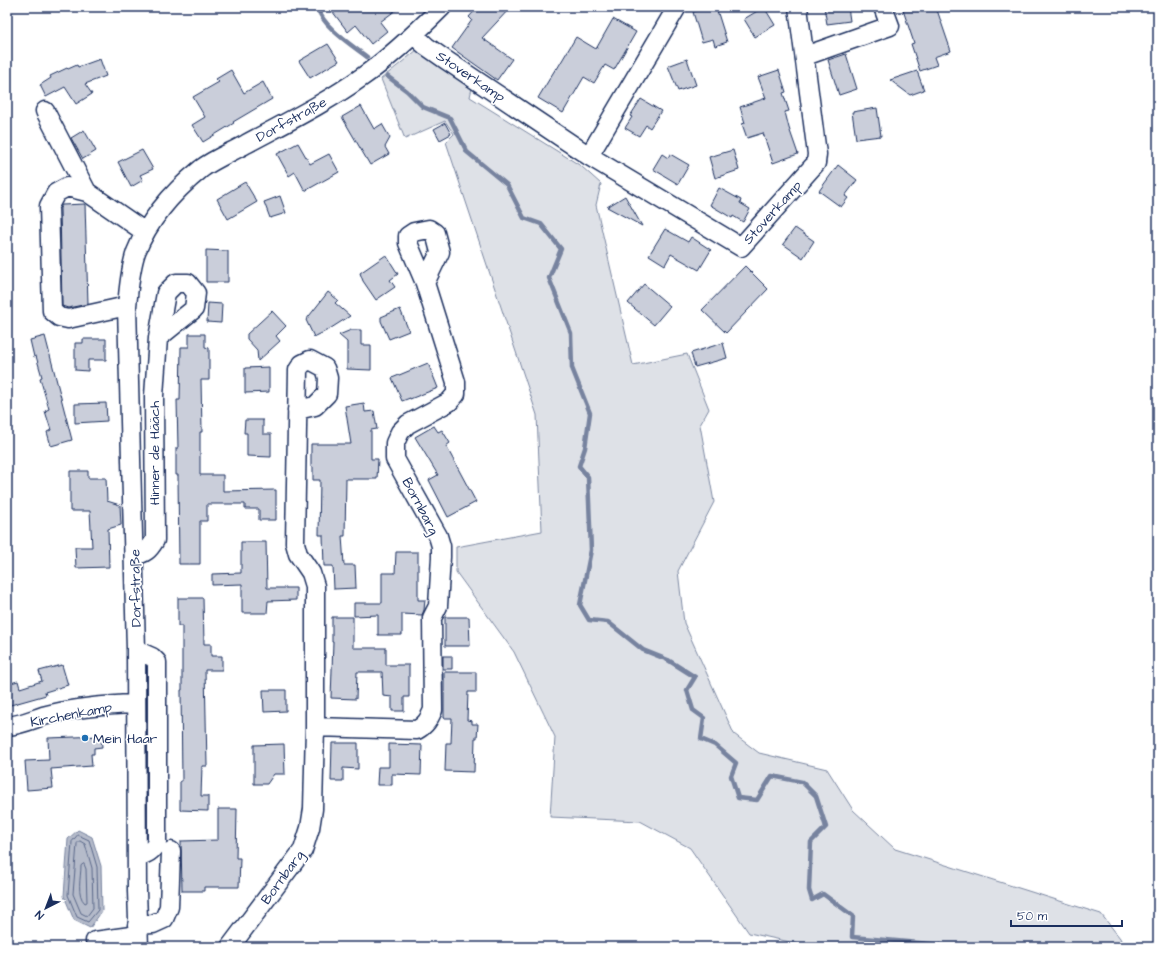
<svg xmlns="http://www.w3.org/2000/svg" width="1165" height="954" font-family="'Architects Daughter',sans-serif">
  <rect width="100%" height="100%" fill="#fff"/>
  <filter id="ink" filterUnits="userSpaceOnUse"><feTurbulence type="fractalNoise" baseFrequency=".025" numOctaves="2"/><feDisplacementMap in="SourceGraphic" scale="8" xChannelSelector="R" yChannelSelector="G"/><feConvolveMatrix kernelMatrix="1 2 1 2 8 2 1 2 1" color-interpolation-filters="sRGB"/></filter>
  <g filter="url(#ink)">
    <path fill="#dee1e7" stroke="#7c88a2" d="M 417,50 L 472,88 L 470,97 L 581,166 L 601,184 L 596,205 L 633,365 L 687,354 L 709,409 L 700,425 L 714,502 L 678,571 L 684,623 L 734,734 L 759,753 L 827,769 L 853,810 L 895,849 L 1101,914 L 1120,938 L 1124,947 L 813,947 L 749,933 L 690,848 L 640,821 L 550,817 L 555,737 L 514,652 L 456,572 L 456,547 L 542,531 L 537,415 L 446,142 L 454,134 L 445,121 L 405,139 L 381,79 Z"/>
    <path fill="#b5bbca" stroke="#77839f" d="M 78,830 L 92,837 L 101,866 L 102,911 L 90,928 L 74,920 L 64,896 L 68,839 Z"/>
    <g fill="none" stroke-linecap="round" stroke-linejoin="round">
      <path stroke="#596789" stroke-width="1" d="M 78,835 L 89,840 L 97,867 L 98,910 L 88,922 L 77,917 L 68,895 L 72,842 Z
        M 80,841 L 85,844 L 92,868 L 93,908 L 87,916 L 81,913 L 73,894 L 77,844 Z
        M 84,864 L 86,869 L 87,902 L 85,903 C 76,895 81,877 81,866 Z"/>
      <path stroke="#77839f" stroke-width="4.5" d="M 317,7 C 324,28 350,44 367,57
        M 387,76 L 407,91 L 423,107 L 450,118 L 467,152 L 507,185 L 524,218 L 541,224 L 561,249 L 549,278 L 571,333 L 572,368 L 590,413 L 585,448 L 579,466 L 588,477 L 591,550 L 580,605 L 589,620 L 608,622 L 643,650 L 668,660 L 695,677 L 687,690 L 693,710 L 704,718 L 701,739 L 715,745 L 736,763 L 731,776 L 738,798 L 757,800 L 772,776 L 802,782 L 816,796 L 826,827 L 811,842 L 809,890 L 812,900 L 823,894 L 853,916 L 852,937 L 941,945 L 942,947"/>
    </g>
    <path fill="#caceda" stroke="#1b2f5e" d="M 329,7 L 400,7 L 380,22 L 387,31 L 371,44 L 356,25 L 348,32 Z
      M 478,7 L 511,7 L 482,38 L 512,59 L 497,80 L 452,48 L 472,20 L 469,17 Z
      M 709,7 L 716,7 L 727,42 L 715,46 L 713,39 L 702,42 L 693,12 Z
      M 764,7 L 775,25 L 755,37 L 744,19 Z
      M 824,7 L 848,7 L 850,21 L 827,24 Z
      M 902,7 L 936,7 L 951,51 L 934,57 L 937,65 L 920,71 L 911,44 L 914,43 Z
      M 613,19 L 636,32 L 614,70 L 605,65 L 594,83 L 584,77 L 563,113 L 538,98 L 556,68 L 557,69 L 576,37 L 596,49 Z
      M 328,44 L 339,61 L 310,78 L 299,61 Z
      M 846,54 L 857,89 L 839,95 L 828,60 Z
      M 100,59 L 106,76 L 85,84 L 92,94 L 76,104 L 65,87 L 46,97 L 40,85 L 51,78 L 50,76 L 67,68 L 68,69 L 77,65 L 78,67 Z
      M 687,59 L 696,85 L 678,91 L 668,66 Z
      M 231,70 L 244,93 L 263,82 L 272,99 L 233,122 L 234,123 L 203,142 L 192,125 L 205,117 L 193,97 L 219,82 L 216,79 Z
      M 779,70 L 786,92 L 783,93 L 789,111 L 785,112 L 789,128 L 798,154 L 773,163 L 763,133 L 747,138 L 742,124 L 745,123 L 740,107 L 766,98 L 758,77 Z
      M 917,71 L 924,90 L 910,95 L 890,80 Z
      M 641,99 L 661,111 L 650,128 L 646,125 L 639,136 L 625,128 L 632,117 L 630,116 Z
      M 361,106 L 374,129 L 382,124 L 390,138 L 385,147 L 389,154 L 370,165 L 342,117 Z
      M 877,108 L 881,136 L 856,139 L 852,112 Z
      M 445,123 L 451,134 L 440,140 L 434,129 Z
      M 84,130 L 96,151 L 83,159 L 71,138 Z
      M 298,143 L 310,164 L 329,154 L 339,172 L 305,191 L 295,172 L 289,176 L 277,154 Z
      M 142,150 L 153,169 L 140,175 L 143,180 L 131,187 L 118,162 Z
      M 733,150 L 739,170 L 715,178 L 709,157 Z
      M 662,154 L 668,158 L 670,154 L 689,165 L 678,184 L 653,169 Z
      M 838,165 L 857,180 L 845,196 L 848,198 L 841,207 L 819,191 Z
      M 245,182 L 257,202 L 228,219 L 217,199 Z
      M 719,188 L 741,200 L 740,203 L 750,209 L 743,222 L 733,216 L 732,218 L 710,205 Z
      M 280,196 L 286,213 L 270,218 L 264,202 Z
      M 625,196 L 642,226 L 607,207 Z
      M 85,204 L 88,304 L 68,308 L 62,306 L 60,208 L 62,205 Z
      M 795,228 L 814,241 L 803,258 L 783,244 Z
      M 665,229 L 688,242 L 691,237 L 711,250 L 699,270 L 671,254 L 665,265 L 649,255 Z
      M 206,250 L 228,251 L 228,282 L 206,282 Z
      M 386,255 L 398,274 L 390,280 L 395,287 L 376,300 L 363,281 L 360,273 Z
      M 745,266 L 768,289 L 726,333 L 702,310 Z
      M 644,284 L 670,306 L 654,325 L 628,303 Z
      M 328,292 L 338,300 L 335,303 L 350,316 L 328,330 L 314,337 L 306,320 Z
      M 208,303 L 222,304 L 221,323 L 207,322 Z
      M 400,309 L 409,331 L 389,339 L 381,321 L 381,317 Z
      M 272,311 L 286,326 L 276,336 L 280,341 L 258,361 L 257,350 L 247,339 L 247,334 Z
      M 351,330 L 361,330 L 361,345 L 371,345 L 371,370 L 347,369 L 347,342 L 339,335 Z
      M 189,334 L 205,334 L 205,347 L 209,348 L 209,380 L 201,380 L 202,432 L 200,432 L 200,475 L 223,475 L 223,491 L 276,490 L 276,520 L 259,520 L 259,509 L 245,509 L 245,504 L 207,504 L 207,521 L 200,521 L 200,564 L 179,564 L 178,475 L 176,475 L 176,448 L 178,448 L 177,400 L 180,400 L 181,347 L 189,347 Z
      M 45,336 L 72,440 L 51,446 L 47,432 L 51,430 L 45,411 L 49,409 L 40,378 L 42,377 L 36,356 L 34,357 L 30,340 Z
      M 83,339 L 106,339 L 106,360 L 88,360 L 88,371 L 75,370 L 75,343 L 83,343 Z
      M 723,343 L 727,358 L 695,367 L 691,353 Z
      M 428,363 L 438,388 L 410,399 L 410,398 L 402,401 L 392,378 Z
      M 269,367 L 269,392 L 245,393 L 245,368 Z
      M 106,403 L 107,421 L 75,423 L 75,404 Z
      M 364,403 L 365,412 L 374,411 L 377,429 L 371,430 L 371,459 L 378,459 L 377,479 L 346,479 L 345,536 L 342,536 L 344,565 L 355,565 L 356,588 L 334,589 L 333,566 L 324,566 L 323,535 L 319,535 L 320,480 L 313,480 L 313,467 L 311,467 L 311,444 L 351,444 L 345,406 Z
      M 245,420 L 263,420 L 263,434 L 271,434 L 271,457 L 247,456 L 247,433 L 244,433 Z
      M 434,426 L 438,432 L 442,430 L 450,443 L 446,446 L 476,502 L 448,517 L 429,480 L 438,475 L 415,437 Z
      M 70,471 L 88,471 L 88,478 L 106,478 L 107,501 L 120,505 L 121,525 L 108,529 L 109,567 L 76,568 L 75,547 L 92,547 L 90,511 L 70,511 Z
      M 241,542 L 266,542 L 267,588 L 296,588 L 296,600 L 268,601 L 267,613 L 242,613 L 242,584 L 212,585 L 212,574 L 241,573 Z
      M 396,552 L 418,552 L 418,600 L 425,600 L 424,610 L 422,615 L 402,614 L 402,635 L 378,635 L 378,615 L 354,616 L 354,603 L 382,603 L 382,573 L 395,573 Z
      M 178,598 L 203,598 L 204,644 L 211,644 L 211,656 L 222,656 L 222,670 L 205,670 L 207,766 L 202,766 L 201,796 L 208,796 L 208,811 L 180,810 L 180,781 L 182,781 L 181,690 L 182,690 L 182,626 L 178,626 Z
      M 332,617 L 353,617 L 353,648 L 386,648 L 386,665 L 409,665 L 409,697 L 404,697 L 404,711 L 392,711 L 392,697 L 383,696 L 382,672 L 357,672 L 356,699 L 331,698 L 333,642 L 332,642 Z
      M 445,617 L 469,617 L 470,646 L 445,646 Z
      M 443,656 L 452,656 L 452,669 L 443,669 Z
      M 62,665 L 68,685 L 45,692 L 46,695 L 7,706 L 7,684 L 18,681 L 20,688 L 42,681 L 39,671 Z
      M 444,672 L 476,672 L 476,692 L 468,692 L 467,720 L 472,721 L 472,724 L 478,724 L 477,738 L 475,738 L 474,772 L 445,771 L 446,743 L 451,743 L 452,718 L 444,718 Z
      M 263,690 L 286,690 L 286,711 L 264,712 Z
      M 101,736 L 102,747 L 94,748 L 94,754 L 91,754 L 92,766 L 51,769 L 53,788 L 27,790 L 25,761 L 49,760 L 48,738 Z
      M 332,743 L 358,743 L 358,769 L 343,768 L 343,781 L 331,781 Z
      M 284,744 L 285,774 L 274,774 L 267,784 L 254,784 L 254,745 Z
      M 389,744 L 422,745 L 421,775 L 392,774 L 392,785 L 377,785 L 378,767 L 389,767 Z
      M 218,809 L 237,809 L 236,858 L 240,858 L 239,887 L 204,887 L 204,891 L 182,891 L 181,841 L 218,840 Z"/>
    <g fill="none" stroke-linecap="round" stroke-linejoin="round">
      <g stroke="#1b2f5e" stroke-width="21">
        <path id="minor" d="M 414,35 L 426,46 L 446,60 L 589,156 L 741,247 L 816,163 L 817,154 L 798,7
          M 805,56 L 890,26 L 883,7
          M 45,111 L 87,192 L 145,232
          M 589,156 L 677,7
          M 87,192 L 67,187 L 56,193 L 49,206 L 52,311 L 59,317 L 68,319 L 127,306
          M 134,555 C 145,554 149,550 155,540 L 154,396 L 158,338 L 166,293 L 176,283 L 188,283 L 196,293 L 194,309 L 158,338
          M 136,650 L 152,657 L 157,662 L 157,842 C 152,852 147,854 137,857
          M 7,726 C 20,725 31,720 43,716 C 73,708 105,705 136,704
          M 315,727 L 417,730 C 426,725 429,719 433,710 L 432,618 L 438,606 L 441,557 L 441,546 L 438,536 L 395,459 L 395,443 L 400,432 L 408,424 L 449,402 L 456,394 L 456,382 L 425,283 L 408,243 L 408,236 L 414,232 L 429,229 L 435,233 L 440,252 L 425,283
          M 137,925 L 153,924 L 164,919 L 169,907 L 171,851
          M 95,941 L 138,935
          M 139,947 L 137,891 L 136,650 L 127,306 C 129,287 130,269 136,252 C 149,219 174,191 201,169 C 214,159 232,152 246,144 C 285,123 326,103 362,77 C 391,57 417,32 442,7
          M 230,947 L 303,850 L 310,828 L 313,809 L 315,727 L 315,586 L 311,573 L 298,554 L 295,543 L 298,370 L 302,364 L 310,360 L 325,368 L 328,378 L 327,394 L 315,406 L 297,410"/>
      </g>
      <use href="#minor" stroke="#fff" stroke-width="18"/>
    </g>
  </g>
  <circle fill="#1f6fb2" stroke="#fff" stroke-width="1.5" cx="85" cy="738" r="4"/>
  <g text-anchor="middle" stroke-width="3.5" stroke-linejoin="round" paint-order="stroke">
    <g font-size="14" fill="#1b2f5e" stroke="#fff">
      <text transform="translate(471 76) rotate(34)" y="5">Stoverkamp</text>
      <text transform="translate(291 119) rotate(-29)" y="5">Dorfstraße</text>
      <text transform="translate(772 212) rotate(-48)" y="5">Stoverkamp</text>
      <text transform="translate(154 453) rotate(-90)" y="5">Hinner de Hääch</text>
      <text transform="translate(421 506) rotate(62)" y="5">Bornbarg</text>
      <text transform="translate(135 588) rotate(-91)" y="5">Dorfstraße</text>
      <text transform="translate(71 714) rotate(-11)" y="5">Kirchenkamp</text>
      <text transform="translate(282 877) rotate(-54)" y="5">Bornbarg</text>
    </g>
    <g font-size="14" fill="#1b2f5e" stroke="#fff" text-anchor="start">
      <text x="93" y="743">Mein Haar</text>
    </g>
  </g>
  <rect width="1165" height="954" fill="none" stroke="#fff" stroke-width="24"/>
  <rect x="12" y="12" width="1141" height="930" fill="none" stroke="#1b2f5e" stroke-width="1.5" filter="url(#ink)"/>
  <g transform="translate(46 908) rotate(222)" stroke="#ffffff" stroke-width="3" paint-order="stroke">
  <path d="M0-3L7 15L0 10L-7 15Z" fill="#1b2f5e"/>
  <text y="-6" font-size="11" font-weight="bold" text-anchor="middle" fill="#1b2f5e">N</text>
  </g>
  <path d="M1011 920v6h111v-6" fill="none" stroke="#1b2f5e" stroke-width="2"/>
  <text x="1017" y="920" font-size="12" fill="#1b2f5e" stroke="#ffffff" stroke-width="3" paint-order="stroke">50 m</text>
</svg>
